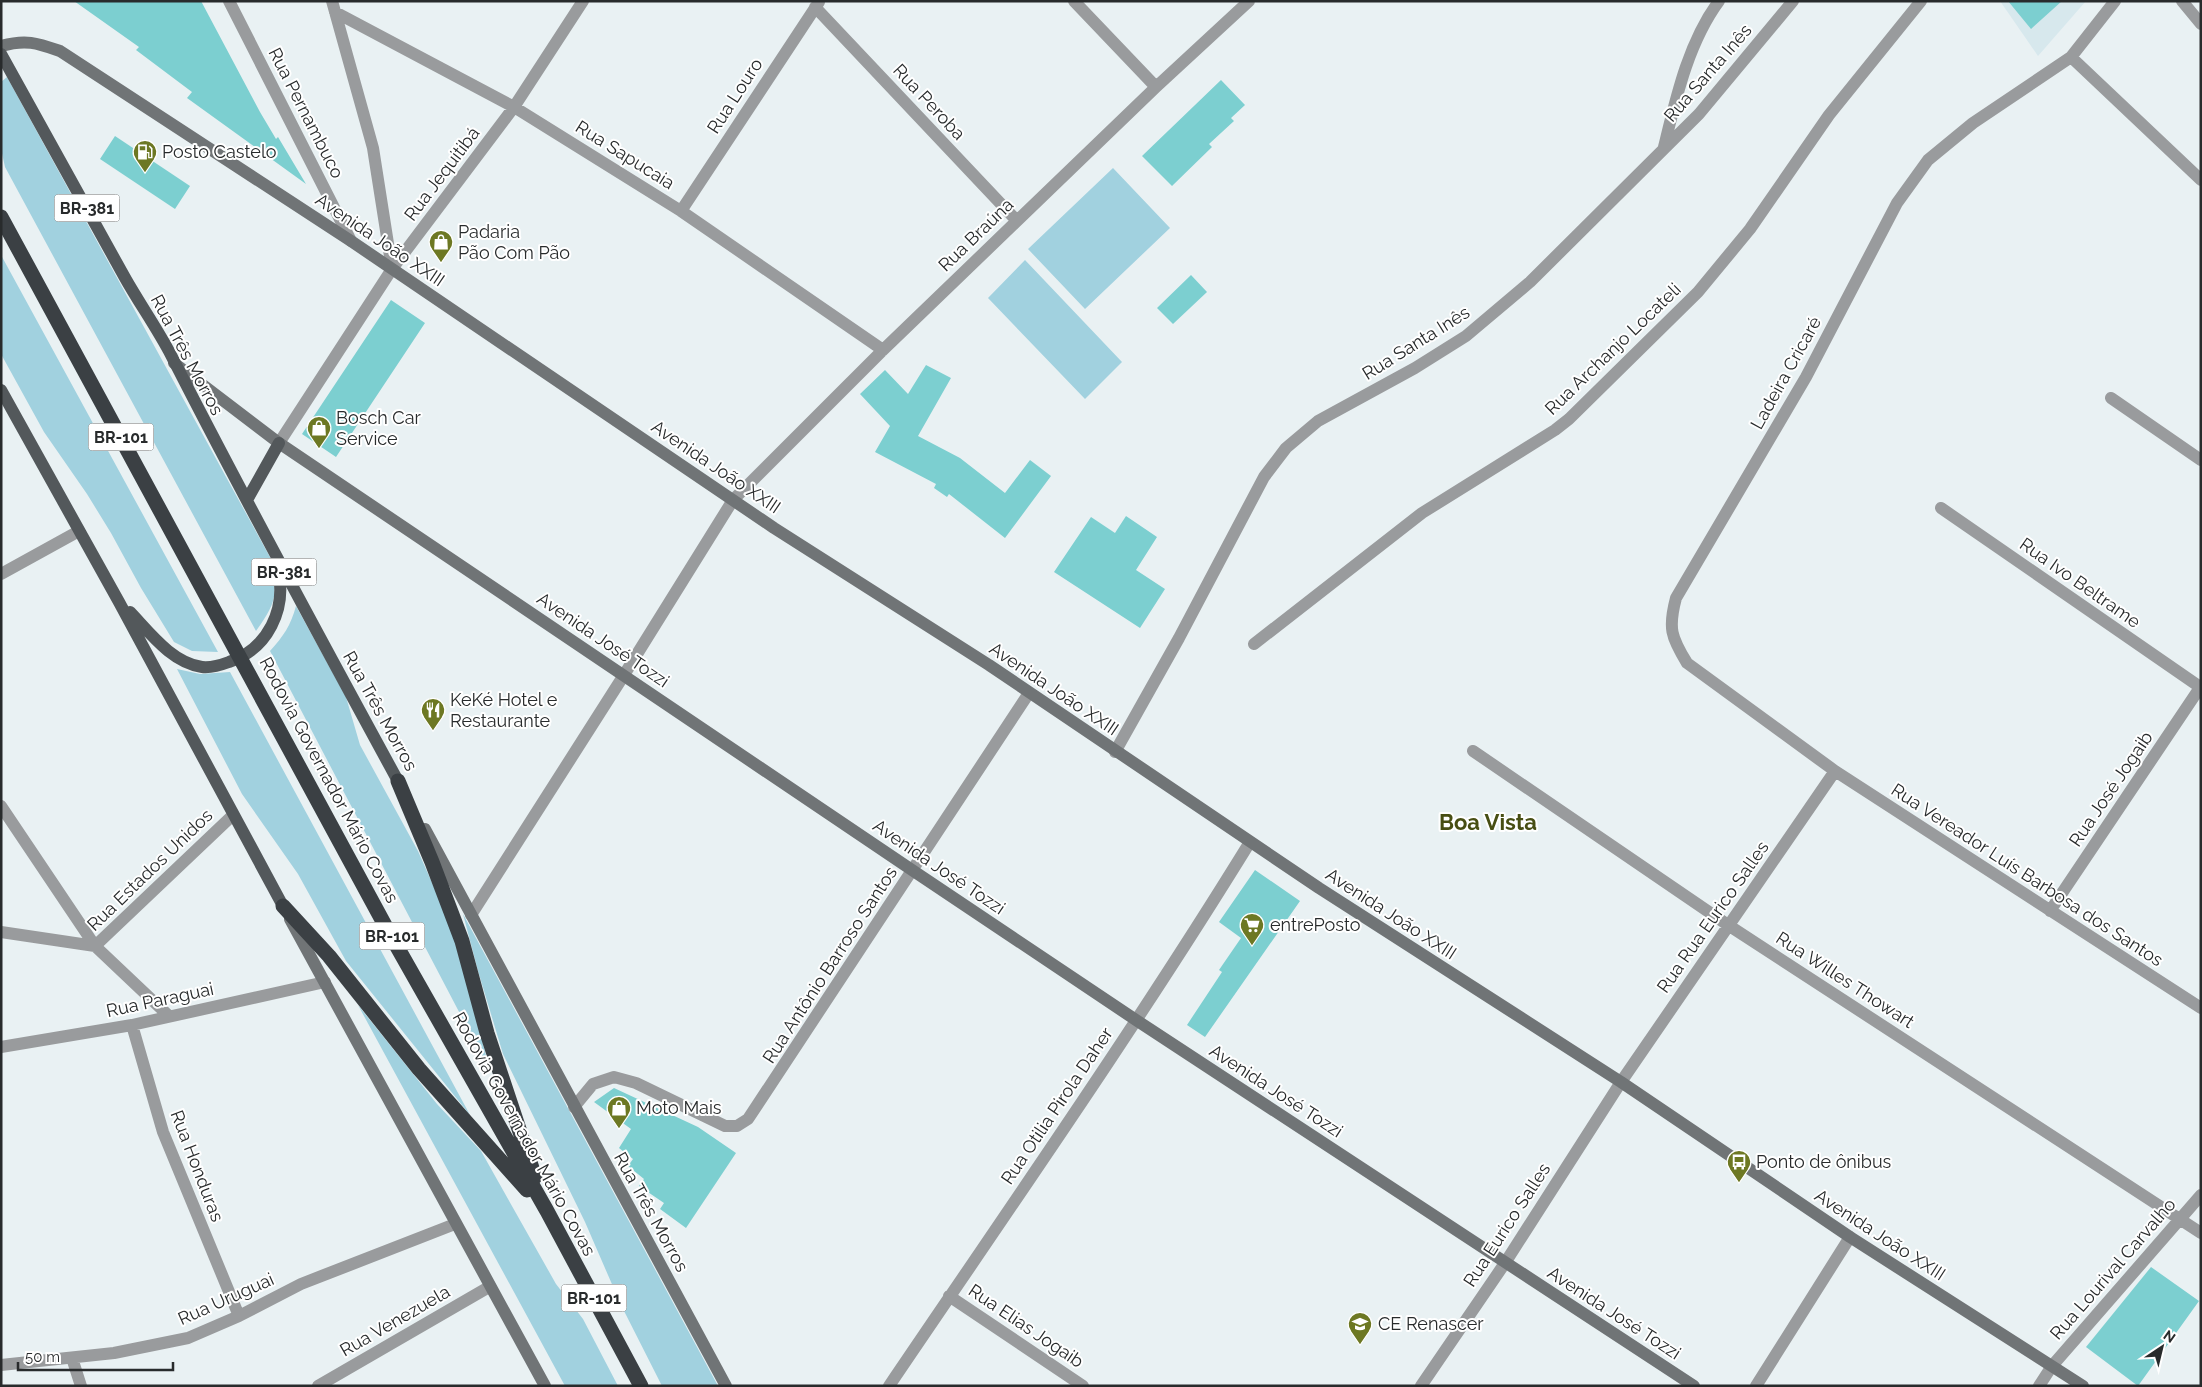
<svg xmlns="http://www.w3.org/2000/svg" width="2202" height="1387" font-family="Raleway,sans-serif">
  <rect width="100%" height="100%" fill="#e9f1f3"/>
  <path fill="#d7e8ed" d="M 2000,1 L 2086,1 L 2038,56 Z"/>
  <path fill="#a1d1df" d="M 7,77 L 271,559 C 277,595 278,600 256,631 L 5,167 L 1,149 L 1,82 Z
    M 1113,168 L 1170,228 L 1085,309 L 1028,249 Z
    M 1,255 L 218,652 L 192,651 L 174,642 L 141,588 L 111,533 L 87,494 L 44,432 L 1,354 Z
    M 1025,260 L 1122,362 L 1085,399 L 988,298 Z
    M 296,606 L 346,697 L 360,745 L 418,851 L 455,935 L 490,1071 L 270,651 C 283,637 291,625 296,606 Z
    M 177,669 L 200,674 L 230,672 L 470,1115 L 346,961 L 298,874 L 242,794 Z
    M 463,914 L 718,1386 L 662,1386 L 621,1305 L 585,1222 L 503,1054 L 478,971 Z
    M 358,1005 L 437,1104 L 481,1151 L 556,1284 L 583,1319 L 618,1386 L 565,1386 Z"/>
  <path fill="#7ccfd0" d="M 74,1 L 201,1 L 260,112 L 276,139 L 278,137 L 306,184 L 187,98 L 192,92 L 136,50 L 139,47 Z
    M 2008,1 L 2062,1 L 2031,29 Z
    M 1221,80 L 1245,105 L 1231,118 L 1234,121 L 1209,144 L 1212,147 L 1172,186 L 1142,156 Z
    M 115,136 L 190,186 L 175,209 L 100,159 Z
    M 1191,275 L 1207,292 L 1173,324 L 1157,308 Z
    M 391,300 L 425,323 L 336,457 L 302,434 Z
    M 926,365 L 951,378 L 918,436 L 960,458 L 1005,493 L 1030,460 L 1051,476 L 1005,538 L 949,494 L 947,497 L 934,488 L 936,484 L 875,452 L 890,426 L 860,394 L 885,370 L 908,394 Z
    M 1126,516 L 1157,537 L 1136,570 L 1165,589 L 1140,628 L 1054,572 L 1091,517 L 1115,533 Z
    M 1255,870 L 1300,901 L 1205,1037 L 1187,1025 L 1222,972 L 1219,970 L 1241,938 L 1219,922 Z
    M 614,1088 L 698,1127 L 736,1153 L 686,1228 L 660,1209 L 664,1203 L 639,1186 L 644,1179 L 628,1166 L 633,1159 L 619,1148 L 631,1129 L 594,1102 Z
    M 2151,1267 L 2199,1301 L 2138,1386 L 2086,1347 Z"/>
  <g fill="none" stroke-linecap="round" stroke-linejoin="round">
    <path stroke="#999b9d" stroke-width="12" d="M 229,1 L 351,241
      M 332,1 L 373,148 L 392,269
      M 1074,1 L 1156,87
      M 2115,1 L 2071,57 L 1973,123 L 1928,160 L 1897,203 L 1806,377 L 1676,598 C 1668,628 1671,637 1687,663 L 1835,771 L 2201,1008
      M 2182,1 L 2201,24
      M 815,7 L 1017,221
      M 335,12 L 514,107 L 681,211 L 883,350
      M 2071,57 L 2201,180
      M 1664,147 C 1676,98 1688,43 1719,1
      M 681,211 L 819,2
      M 2111,398 L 2201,460
      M 279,443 L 392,269 L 514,107 L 583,1
      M 1941,508 L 2200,687
      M 1,574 L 79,531
      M 1254,644 L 1422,513 L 1555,430 L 1569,419 L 1698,292 L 1750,229 L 1829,115 L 1921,1
      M 1473,751 L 1728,925 L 2201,1233
      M 1115,752 L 1179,638 L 1264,477 L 1286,448 L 1318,421 L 1415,368 L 1466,336 L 1530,282 L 1699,114 L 1793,1
      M 1,806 L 95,946 L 169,1016
      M 2050,911 L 2201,686
      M 471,915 L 624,675 L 733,500 L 883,350 L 1156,87 L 1249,1
      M 1,932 L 95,946
      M 95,946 L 233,815
      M 132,1025 L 163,1132 L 239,1316
      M 1,1047 L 132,1025 L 325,982
      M 574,1107 L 593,1084 L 614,1077 L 636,1083 L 725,1126 L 737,1126 L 748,1119 L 1029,693
      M 949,1296 L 1083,1386
      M 72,1358 L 81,1386
      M 1,1365 L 114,1353 L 188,1338 L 239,1316 L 301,1284 L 455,1224
      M 318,1386 L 489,1287
      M 889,1386 C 1011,1206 1136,1027 1250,842
      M 1421,1386 L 1505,1263 L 1621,1082 L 1835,771
      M 1756,1386 L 1850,1237
      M 2039,1386 L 2052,1366 L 2201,1195"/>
    <path stroke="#707476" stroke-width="12" d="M 1,46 C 26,39 37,43 60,51 L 351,241 L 774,528 L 989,665 L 1319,888 L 1621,1082 L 1850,1237 L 2083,1386
      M 174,363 L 279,443 L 912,870 L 1136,1020 L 1694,1386
      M 425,829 L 726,1386
      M 290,919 L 545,1386"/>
    <path stroke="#53585b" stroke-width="12" d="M 1,54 C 42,128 83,202 124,276 C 139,303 157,328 171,355 C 244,498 321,640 398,781
      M 1,390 L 119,602 L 283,906
      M 247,500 L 279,443
      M 130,612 C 150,633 172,663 202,667 C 211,668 221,665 229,662 C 268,649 287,609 278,570"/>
    <path stroke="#3b4044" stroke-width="15" d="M 1,217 L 387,929 L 547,1211 L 641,1386
      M 398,781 L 432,862 L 462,941 L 487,1033 L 535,1177
      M 283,906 L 329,956 L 419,1069 L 527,1190"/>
  </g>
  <defs>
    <g id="fuel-pin" transform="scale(1.25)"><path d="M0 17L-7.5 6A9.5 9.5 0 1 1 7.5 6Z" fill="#6d7823" stroke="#fff"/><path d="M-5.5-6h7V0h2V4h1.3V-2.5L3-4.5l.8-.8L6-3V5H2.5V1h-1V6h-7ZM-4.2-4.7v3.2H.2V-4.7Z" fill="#fff"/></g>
    <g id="shop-pin" transform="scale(1.25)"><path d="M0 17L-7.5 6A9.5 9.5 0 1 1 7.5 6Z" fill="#6d7823" stroke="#fff"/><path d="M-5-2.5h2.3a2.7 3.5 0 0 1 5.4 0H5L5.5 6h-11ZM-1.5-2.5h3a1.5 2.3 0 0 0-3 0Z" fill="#fff"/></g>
    <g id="restaurant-pin" transform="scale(1.25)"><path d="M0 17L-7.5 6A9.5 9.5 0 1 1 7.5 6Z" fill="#6d7823" stroke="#fff"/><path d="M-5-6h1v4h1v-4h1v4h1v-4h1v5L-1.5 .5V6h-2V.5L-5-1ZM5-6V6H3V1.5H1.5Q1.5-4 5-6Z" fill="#fff"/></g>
    <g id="supermarket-pin" transform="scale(1.25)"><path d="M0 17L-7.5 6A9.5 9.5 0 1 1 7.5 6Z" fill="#6d7823" stroke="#fff"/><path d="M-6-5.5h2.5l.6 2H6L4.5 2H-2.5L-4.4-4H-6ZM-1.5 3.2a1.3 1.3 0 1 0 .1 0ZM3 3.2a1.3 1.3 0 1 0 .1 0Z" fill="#fff"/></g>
    <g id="bus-pin" transform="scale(1.25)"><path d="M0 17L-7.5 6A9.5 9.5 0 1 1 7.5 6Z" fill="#6d7823" stroke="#fff"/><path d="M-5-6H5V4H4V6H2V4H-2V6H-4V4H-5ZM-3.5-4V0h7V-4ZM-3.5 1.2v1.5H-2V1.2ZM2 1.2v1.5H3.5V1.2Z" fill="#fff"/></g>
    <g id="school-pin" transform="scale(1.25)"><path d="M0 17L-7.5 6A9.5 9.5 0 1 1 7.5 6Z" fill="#6d7823" stroke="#fff"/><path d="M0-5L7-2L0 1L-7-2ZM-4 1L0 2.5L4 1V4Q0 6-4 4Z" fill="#fff"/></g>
  </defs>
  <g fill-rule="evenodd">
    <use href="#fuel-pin" x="145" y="152"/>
    <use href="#shop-pin" x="441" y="242"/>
    <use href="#shop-pin" x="319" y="428"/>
    <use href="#restaurant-pin" x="433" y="710"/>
    <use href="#supermarket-pin" x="1252" y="925"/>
    <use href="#shop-pin" x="619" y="1108"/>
    <use href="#bus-pin" x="1739" y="1162"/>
    <use href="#school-pin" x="1360" y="1324"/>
  </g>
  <g text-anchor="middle" stroke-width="4" stroke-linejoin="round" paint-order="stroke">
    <g fill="#fff" stroke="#686b6b" stroke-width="1">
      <rect x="54.5" y="194.5" width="65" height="27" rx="4"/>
      <rect x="88.5" y="423.5" width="65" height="27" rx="4"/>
      <rect x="251.5" y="558.5" width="65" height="27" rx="4"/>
      <rect x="359.5" y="922.5" width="65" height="27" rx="4"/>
      <rect x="561.5" y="1284.5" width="65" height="27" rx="4"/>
    </g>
    <g font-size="16" font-weight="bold" fill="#282b2c">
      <text x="87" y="214">BR-381</text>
      <text x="121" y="443">BR-101</text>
      <text x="284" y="578">BR-381</text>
      <text x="392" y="942">BR-101</text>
      <text x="594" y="1304">BR-101</text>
    </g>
    <g font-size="18" fill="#282b2c" stroke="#fff">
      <text transform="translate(1708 73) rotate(-49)" y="6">Rua Santa Inês</text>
      <text transform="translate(735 96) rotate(-57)" y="6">Rua Louro</text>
      <text transform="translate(929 102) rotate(47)" y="6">Rua Peroba</text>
      <text transform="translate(306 113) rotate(63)" y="6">Rua Pernambuco</text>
      <text transform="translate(625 155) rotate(32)" y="6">Rua Sapucaia</text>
      <text transform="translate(442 174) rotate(-53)" y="6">Rua Jequitibá</text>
      <text transform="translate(976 235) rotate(-44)" y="6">Rua Braúna</text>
      <text transform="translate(380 240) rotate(34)" y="6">Avenida João XXIII</text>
      <text transform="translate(1416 343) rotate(-32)" y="6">Rua Santa Inês</text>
      <text transform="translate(1613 349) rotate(-44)" y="6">Rua Archanjo Locateli</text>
      <text transform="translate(187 355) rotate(62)" y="6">Rua Três Morros</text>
      <text transform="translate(1786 373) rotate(-61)" y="6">Ladeira Cricaré</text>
      <text transform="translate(716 467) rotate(34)" y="6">Avenida João XXIII</text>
      <text transform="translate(2080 583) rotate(35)" y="6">Rua Ivo Beltrame</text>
      <text transform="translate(603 640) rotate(34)" y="6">Avenida José Tozzi</text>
      <text transform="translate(1054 689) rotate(34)" y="6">Avenida João XXIII</text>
      <text transform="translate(380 711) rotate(61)" y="6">Rua Três Morros</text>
      <text transform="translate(329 780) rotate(62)" y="6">Rodovia Governador Mário Covas</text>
      <text transform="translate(2111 789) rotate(-56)" y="6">Rua José Jogaib</text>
      <text transform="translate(939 867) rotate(34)" y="6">Avenida José Tozzi</text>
      <text transform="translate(150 870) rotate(-44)" y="6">Rua Estados Unidos</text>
      <text transform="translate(2027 875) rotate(33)" y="6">Rua Vereador Luís Barbosa dos Santos</text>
      <text transform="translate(1391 914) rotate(33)" y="6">Avenida João XXIII</text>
      <text transform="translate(1713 917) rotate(-55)" y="6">Rua Rua Eurico Salles</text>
      <text transform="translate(830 965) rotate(-57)" y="6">Rua Antônio Barroso Santos</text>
      <text transform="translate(1845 980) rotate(33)" y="6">Rua Willes Thowart</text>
      <text transform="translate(160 1000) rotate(-12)" y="6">Rua Paraguai</text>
      <text transform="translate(1276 1091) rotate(33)" y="6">Avenida José Tozzi</text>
      <text transform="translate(1057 1106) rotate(-56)" y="6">Rua Otilia Pirola Daher</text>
      <text transform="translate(524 1134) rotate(61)" y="6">Rodovia Governador Mário Covas</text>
      <text transform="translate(197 1166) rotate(69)" y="6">Rua Honduras</text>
      <text transform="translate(651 1212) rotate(61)" y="6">Rua Três Morros</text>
      <text transform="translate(1507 1225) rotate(-57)" y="6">Rua Eurico Salles</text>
      <text transform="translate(1880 1235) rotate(33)" y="6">Avenida João XXIII</text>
      <text transform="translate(2113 1269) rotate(-49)" y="6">Rua Lourival Carvalho</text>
      <text transform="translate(226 1299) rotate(-24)" y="6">Rua Uruguai</text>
      <text transform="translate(1614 1313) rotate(33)" y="6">Avenida José Tozzi</text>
      <text transform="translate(395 1321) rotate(-30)" y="6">Rua Venezuela</text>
      <text transform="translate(1026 1326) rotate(34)" y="6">Rua Elias Jogaib</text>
    </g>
    <g font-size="18" fill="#282b2c" stroke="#fff" text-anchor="start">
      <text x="162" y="158">Posto Castelo</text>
      <text x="458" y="238">Padaria<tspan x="458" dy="21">Pão Com Pão</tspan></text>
      <text x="336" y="424">Bosch Car<tspan x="336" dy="21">Service</tspan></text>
      <text x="450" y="706">KeKé Hotel e<tspan x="450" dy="21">Restaurante</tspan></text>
      <text x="1270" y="931">entrePosto</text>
      <text x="636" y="1114">Moto Mais</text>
      <text x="1756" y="1168">Ponto de ônibus</text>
      <text x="1378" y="1330">CE Renascer</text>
    </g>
    <g font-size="22" font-weight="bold" fill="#474e13" stroke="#fff">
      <text x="1488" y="830">Boa Vista</text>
    </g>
  </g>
  <rect width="2202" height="1387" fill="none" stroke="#282b2c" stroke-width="5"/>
  <g transform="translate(2162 1347) rotate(35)" stroke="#ffffff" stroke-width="4" paint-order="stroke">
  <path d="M0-4L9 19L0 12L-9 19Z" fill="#282b2c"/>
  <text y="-8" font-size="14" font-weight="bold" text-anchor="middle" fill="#282b2c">N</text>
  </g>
  <path d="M18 1362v8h155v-8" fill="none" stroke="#282b2c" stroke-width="2.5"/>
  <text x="25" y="1362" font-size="15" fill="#282b2c" stroke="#ffffff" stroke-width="4" paint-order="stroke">50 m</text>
</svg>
